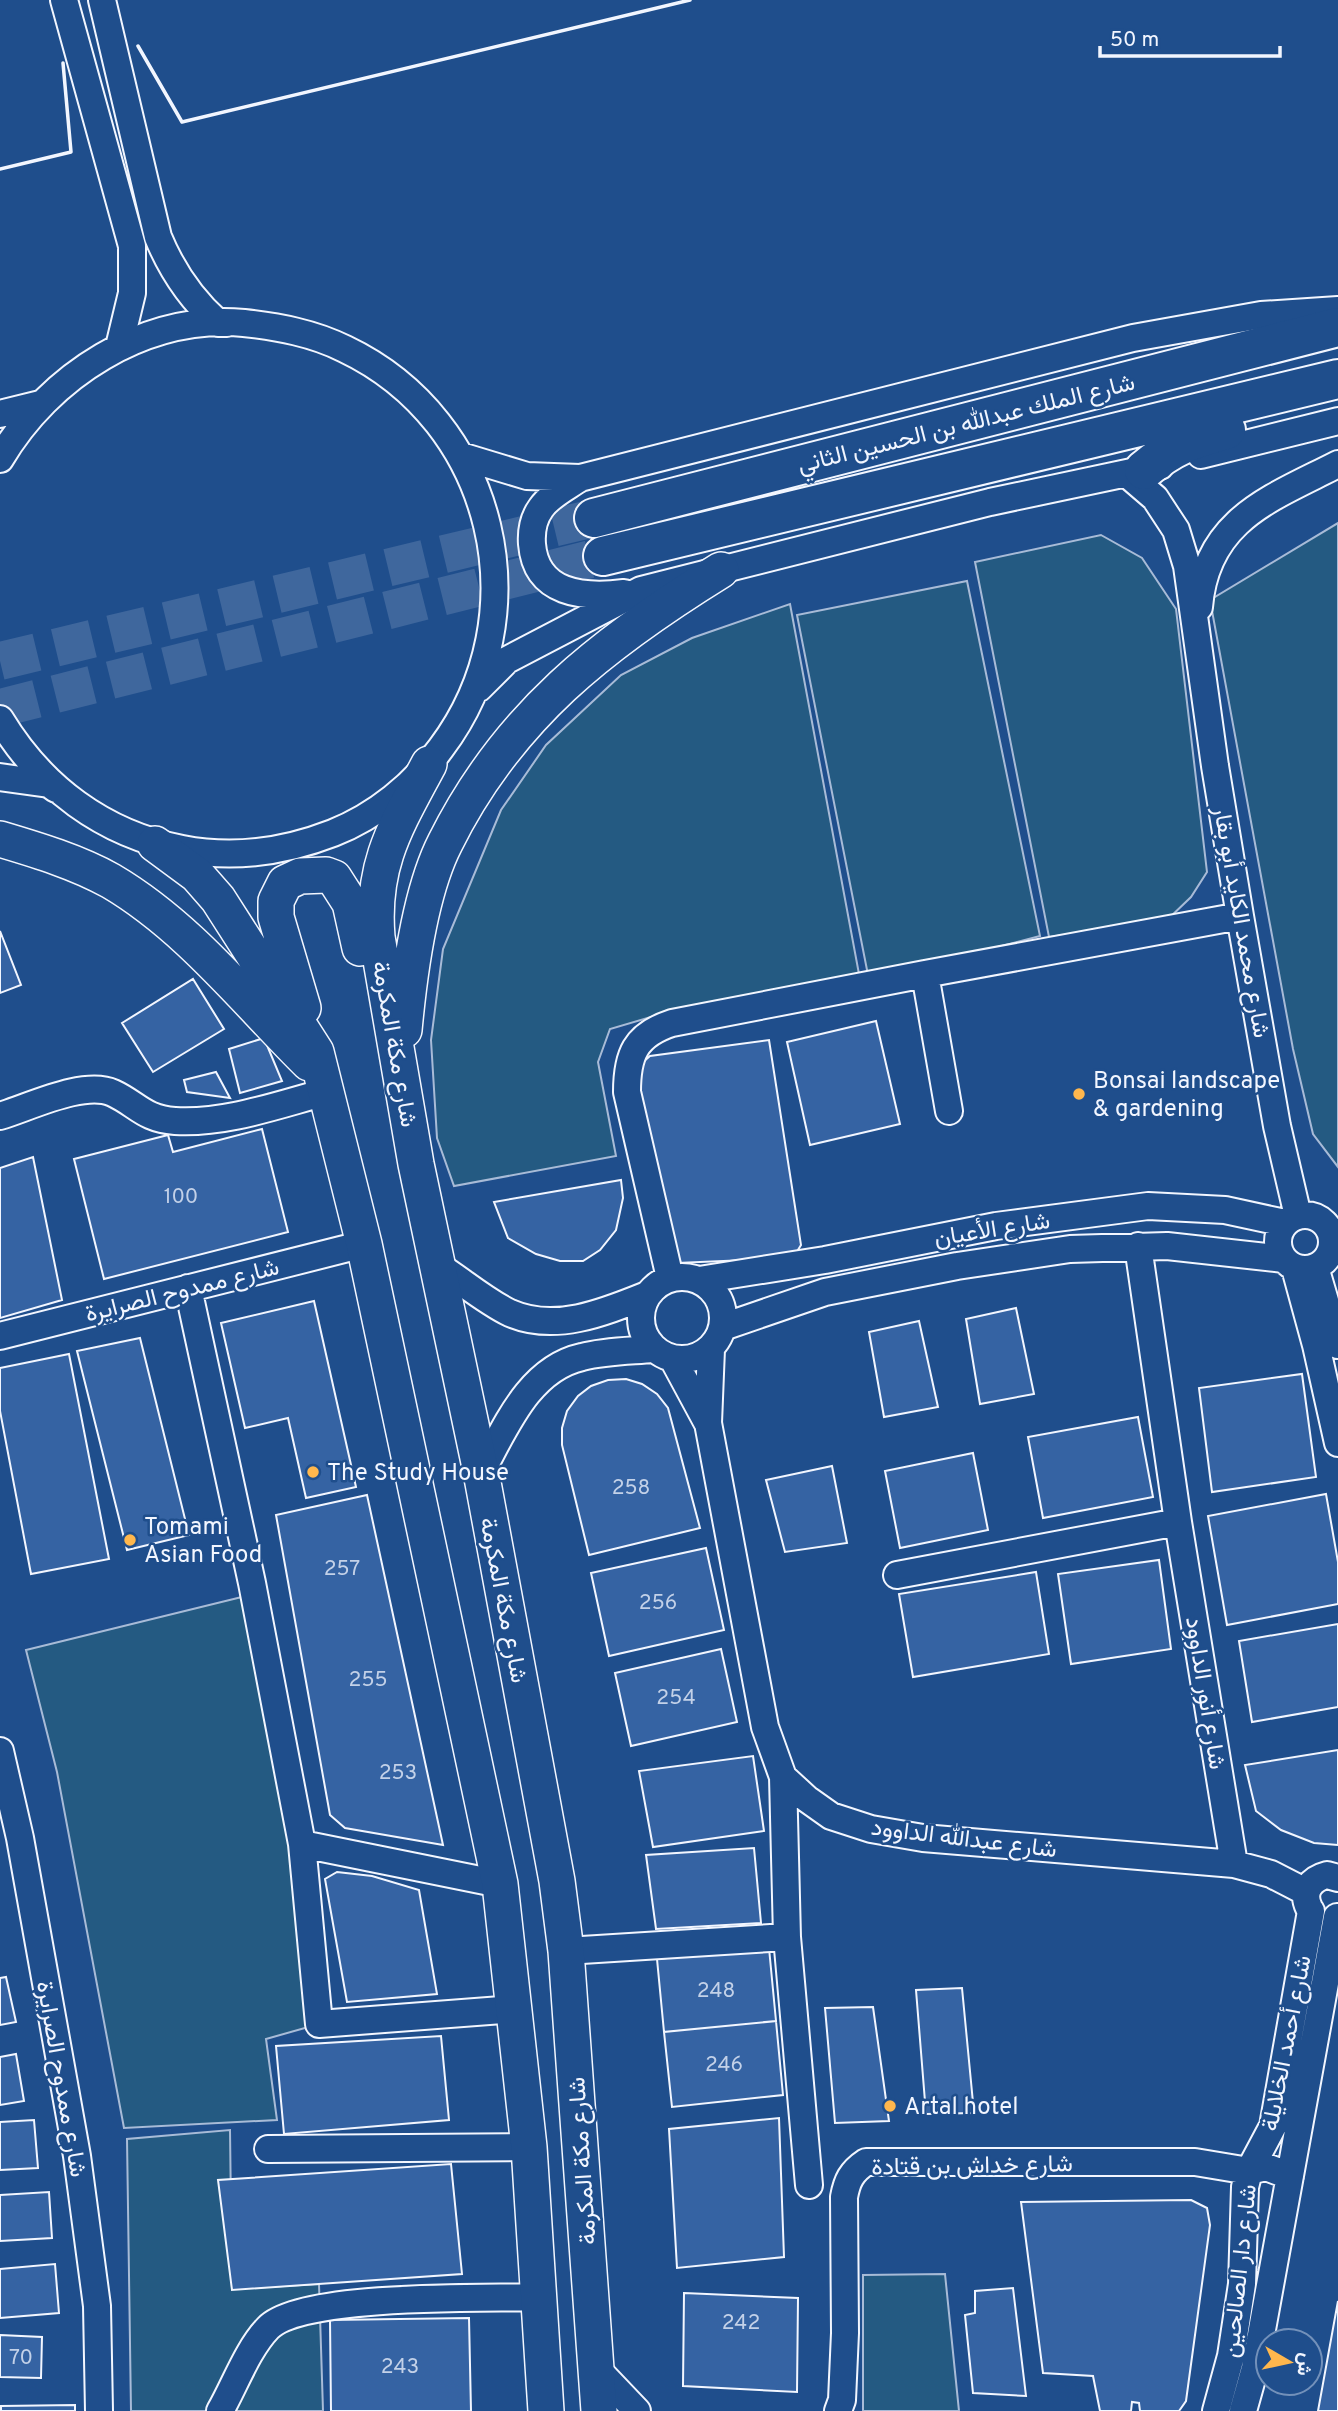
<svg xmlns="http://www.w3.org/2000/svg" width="1338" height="2411" font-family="Overpass,Vazirmatn,sans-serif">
  <rect width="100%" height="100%" fill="#1f4e8c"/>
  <path fill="#245a82" stroke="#a8bbd7" stroke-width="2" d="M 1338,523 L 1338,1167 L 1313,1134 L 1293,1049 L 1210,600 Z
    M 1101,535 L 1142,558 L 1176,609 L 1207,872 L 1191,897 L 1166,921 L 1049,937 L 975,562 Z
    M 967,581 L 1040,936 L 869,980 L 797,615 Z
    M 790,604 L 859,974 L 685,1007 L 610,1029 L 598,1062 L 616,1156 L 454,1186 L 437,1138 L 431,1040 L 443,949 L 501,810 L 546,745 L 621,675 L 692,638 Z
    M 254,1594 L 319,2024 L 266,2039 L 277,2120 L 124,2128 L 57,1772 L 26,1650 Z
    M 230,2130 L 232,2289 L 319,2284 L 323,2411 L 131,2411 L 127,2139 Z
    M 945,2274 L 959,2411 L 863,2411 L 863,2275 Z"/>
  <path fill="#3563a3" stroke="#f2f6ff" stroke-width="2" d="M 0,931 L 21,985 L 0,993 Z
    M 193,979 L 224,1029 L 153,1072 L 122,1023 Z
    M 876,1021 L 900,1124 L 810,1145 L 787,1042 Z
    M 264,1038 L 282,1081 L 240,1093 L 229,1049 Z
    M 769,1040 L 801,1245 L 793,1258 L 677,1263 L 635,1069 L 650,1056 Z
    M 216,1072 L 230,1098 L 187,1092 L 184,1080 Z
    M 262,1129 L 288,1232 L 104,1279 L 74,1159 L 168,1135 L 173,1152 Z
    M 33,1157 L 62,1300 L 0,1318 L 0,1168 Z
    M 621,1180 L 623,1198 L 616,1230 L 600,1250 L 583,1261 L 560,1261 L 536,1254 L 508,1238 L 494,1202 Z
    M 314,1301 L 356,1487 L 306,1498 L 288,1418 L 245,1428 L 221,1323 Z
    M 1016,1308 L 1034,1394 L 980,1404 L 966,1319 Z
    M 919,1321 L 938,1407 L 884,1417 L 869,1332 Z
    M 140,1338 L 189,1535 L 127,1550 L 77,1351 Z
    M 69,1354 L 109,1559 L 31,1574 L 0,1411 L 0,1368 Z
    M 1302,1374 L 1316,1477 L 1212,1492 L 1199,1388 Z
    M 626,1379 L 642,1384 L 657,1394 L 668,1408 L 700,1528 L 589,1555 L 562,1445 L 562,1428 L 567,1411 L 578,1396 L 591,1386 L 608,1380 Z
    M 1138,1417 L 1153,1497 L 1043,1518 L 1028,1437 Z
    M 973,1453 L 988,1530 L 900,1548 L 885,1471 Z
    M 832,1466 L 847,1543 L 785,1552 L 766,1480 Z
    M 1326,1494 L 1338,1562 L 1338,1604 L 1227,1625 L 1208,1516 Z
    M 367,1495 L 443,1845 L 345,1828 L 330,1815 L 276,1515 Z
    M 706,1548 L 724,1630 L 609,1656 L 591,1573 Z
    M 1159,1560 L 1171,1649 L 1071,1664 L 1058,1574 Z
    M 1036,1572 L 1049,1654 L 913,1677 L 899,1594 Z
    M 1338,1624 L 1338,1707 L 1252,1722 L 1239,1641 Z
    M 721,1649 L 737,1722 L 631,1746 L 615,1673 Z
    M 1338,1750 L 1338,1845 L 1314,1843 L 1281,1830 L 1256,1811 L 1245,1765 Z
    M 753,1756 L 764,1831 L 653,1847 L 639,1771 Z
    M 754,1848 L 761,1923 L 656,1929 L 646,1855 Z
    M 337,1872 L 372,1876 L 419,1890 L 437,1994 L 347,2002 L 325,1879 Z
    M 769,1948 L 776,2021 L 664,2032 L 657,1959 Z
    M 6,1977 L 16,2022 L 0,2025 L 0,1978 Z
    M 962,1988 L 974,2113 L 926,2114 L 916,1990 Z
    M 873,2007 L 889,2121 L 835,2123 L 825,2008 Z
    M 776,2021 L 783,2095 L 672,2107 L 664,2032 Z
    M 441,2036 L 449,2120 L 284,2134 L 276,2046 Z
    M 16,2054 L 24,2101 L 0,2105 L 0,2057 Z
    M 779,2118 L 784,2257 L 677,2268 L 669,2129 Z
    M 34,2120 L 38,2168 L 0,2170 L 0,2122 Z
    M 451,2164 L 462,2274 L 232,2290 L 218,2180 Z
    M 49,2192 L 52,2238 L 0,2241 L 0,2195 Z
    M 1191,2200 L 1207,2208 L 1210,2225 L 1186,2401 L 1179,2411 L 1140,2411 L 1139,2403 L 1132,2402 L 1131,2411 L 1100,2411 L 1093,2376 L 1043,2373 L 1021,2202 Z
    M 55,2264 L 59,2313 L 0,2318 L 0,2269 Z
    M 1013,2288 L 1026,2396 L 973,2393 L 965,2315 L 975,2313 L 975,2291 Z
    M 684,2293 L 798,2298 L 797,2392 L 683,2386 Z
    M 1338,2301 L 1338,2411 L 1318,2411 Z
    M 469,2318 L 471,2411 L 331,2411 L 330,2320 Z
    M 0,2335 L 42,2337 L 41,2378 L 0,2377 Z
    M 75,2405 L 75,2411 L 1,2411 L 1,2406 Z"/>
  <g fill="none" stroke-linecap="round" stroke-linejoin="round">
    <path stroke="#3f679d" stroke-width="38" stroke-dasharray="38 19" stroke-linecap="butt" d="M 0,661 L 594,518
      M 0,708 L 603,556"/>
    <g stroke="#f2f6ff" stroke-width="30">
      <path id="minor" d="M 64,0 L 132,246 L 132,293 L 119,347
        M 102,0 L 158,237 C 172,271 190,298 218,323 L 227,323
        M 0,414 L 40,404
        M 1201,455 L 1338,421
        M 461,456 L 527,476 L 580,478 L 1133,338 L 1261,315 L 1338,310
        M 0,459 C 49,376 144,314 244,323 C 279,327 313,333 345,349 C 496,421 541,615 441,748 C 414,785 376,816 333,833 C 284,852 233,859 182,849 C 103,834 41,787 0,719
        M 1127,474 L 1155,498 L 1176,530 L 1187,566 L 1215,766 L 1240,916 L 1277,1126 L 1298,1216
        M 580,478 C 567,487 550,495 541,508 C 533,519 531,530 532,544 C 536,594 583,598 624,593
        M 1199,607 C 1206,519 1272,498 1338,464
        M 479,688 L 507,660 L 641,590 L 990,502 L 1160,466
        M 0,777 L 49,784 L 56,789
        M 949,1111 L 925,974 L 1240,916
        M 0,1116 C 30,1107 84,1080 113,1093 C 137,1104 144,1119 175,1121 C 226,1124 277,1105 326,1092
        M1278 1242a27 27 0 1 1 54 0a27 27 0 1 1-54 0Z
        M 1138,1246 L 1178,1522 L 1234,1864
        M 437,1265 C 461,1280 485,1301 510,1313 C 555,1333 605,1312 647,1295
        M 1315,1267 L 1338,1345
        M 1295,1268 L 1316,1345 L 1338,1443
        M641 1318a41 41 0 1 1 82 0a41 41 0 1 1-82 0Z
        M 670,1278 L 627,1092 C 627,1055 635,1035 672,1023 L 925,974
        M 699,1280 L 825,1260 L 996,1226 L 1148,1206 L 1225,1210 L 1285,1223
        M 188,1288 L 252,1583 L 302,1844 L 319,2024 L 515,2009
        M 723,1327 L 825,1292 L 957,1266 L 1070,1249 L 1167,1246 L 1284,1259
        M 0,1336 L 364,1244
        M 711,1349 L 708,1423 L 765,1727 L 783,1777 L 807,1799 L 831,1816 L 871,1829 L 923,1838 L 1234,1864 L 1271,1874 L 1306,1892
        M 673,1359 L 707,1422
        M 481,1472 C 505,1429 528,1369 582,1357 C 605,1351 630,1351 653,1349
        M 897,1575 L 1178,1522
        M 0,1751 L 20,1838 L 77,2156 L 97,2306 L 99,2411
        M 783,1777 L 787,1937 L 809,2185
        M 302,1844 L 500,1884
        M 1309,1908 C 1301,1891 1311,1879 1327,1875 L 1338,1878
        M 566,1951 L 787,1937
        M 268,2149 L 529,2147
        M 598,2370 L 637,2411
        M 220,2411 C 235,2385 247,2350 268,2328 C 301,2293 487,2299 540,2297
        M 838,2411 L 842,2400 L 845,2333 L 844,2197 C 847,2181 851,2172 866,2162 L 1195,2162 L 1249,2171 L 1266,2167 L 1290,2176
        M 1216,2411 L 1231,2356 L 1242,2284 L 1245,2187 L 1249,2171 L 1273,2126 L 1311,1911
        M 1243,2411 L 1255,2368 L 1337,1917"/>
    </g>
    <g stroke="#f2f6ff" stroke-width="38">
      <path id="major" d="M 429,764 C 396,826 371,864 377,937 L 416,1164 L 481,1472 L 557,1881 L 566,1951 L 599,2411
        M 0,839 C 37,850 77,862 111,881 C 189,927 246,1001 309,1063
        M 155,844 L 197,875 L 218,899 L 316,1052 L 364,1244 L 500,1884 L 529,2147 L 546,2411
        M 303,1008 L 276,917 L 276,901 L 285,883 L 300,876 L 326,875 L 334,878 L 350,903 L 360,948
        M 404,1030 C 409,976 420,892 445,843 C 508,716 603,643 721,570"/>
    </g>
    <g stroke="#f2f6ff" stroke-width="42">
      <path id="highway" d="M 1144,470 C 1172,446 1191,440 1226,430
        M 594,518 L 1338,327
        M 603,556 L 1338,379"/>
    </g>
    <use href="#minor" stroke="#1f4e8c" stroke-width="26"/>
    <use href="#major" stroke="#1f4e8c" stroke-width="35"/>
    <use href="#highway" stroke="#1f4e8c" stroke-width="38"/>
    <path stroke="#f2f6ff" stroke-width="3.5" d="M 138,46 L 182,122 L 690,0
      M 0,169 L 71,152 L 63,63"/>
  </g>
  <g fill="#ffb74d" stroke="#1f4e8c" stroke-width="2.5">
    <circle cx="1079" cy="1094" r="7"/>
    <circle cx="313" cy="1472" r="7"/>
    <circle cx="130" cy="1540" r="7"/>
    <circle cx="890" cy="2106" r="7"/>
  </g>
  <g text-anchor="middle" stroke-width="5" stroke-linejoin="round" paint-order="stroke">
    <g font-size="21" fill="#c3d1e8">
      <text x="181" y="1203">100</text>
      <text x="631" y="1494">258</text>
      <text x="342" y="1575">257</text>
      <text x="658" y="1609">256</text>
      <text x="368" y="1686">255</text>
      <text x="676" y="1704">254</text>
      <text x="398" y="1779">253</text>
      <text x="716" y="1997">248</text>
      <text x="724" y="2071">246</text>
      <text x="741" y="2329">242</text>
      <text x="21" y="2364">70</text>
      <text x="400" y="2373">243</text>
    </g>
    <g font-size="24" fill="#f2f6ff" stroke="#1f4e8c">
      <text transform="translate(966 423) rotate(-14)" y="8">شارع الملك عبدالله بن الحسين الثاني</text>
      <text transform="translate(1242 922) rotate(80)" y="8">شارع محمد الكايد أبو بقار</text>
      <text transform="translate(395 1044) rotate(80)" y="8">شارع مكة المكرمة</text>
      <text transform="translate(992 1229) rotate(-9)" y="8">شارع الأعيان</text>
      <text transform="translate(182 1290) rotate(-14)" y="8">شارع ممدوح الصرايرة</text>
      <text transform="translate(504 1600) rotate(79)" y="8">شارع مكة المكرمة</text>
      <text transform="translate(1206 1693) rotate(81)" y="8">شارع أنور الداوود</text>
      <text transform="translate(964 1838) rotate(7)" y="8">شارع عبدالله الداوود</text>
      <text transform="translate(1286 2043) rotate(-79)" y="8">شارع أحمد الخلايلة</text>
      <text transform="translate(62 2079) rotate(80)" y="8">شارع ممدوح الصرايرة</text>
      <text transform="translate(582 2161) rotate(-94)" y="8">شارع مكة المكرمة</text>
      <text transform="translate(972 2165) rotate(-1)" y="8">شارع خداش بن قتادة</text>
      <text transform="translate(1239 2271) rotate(-84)" y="8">شارع دار الصالحين</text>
    </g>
    <g font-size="24" fill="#f2f6ff" stroke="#1f4e8c" text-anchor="start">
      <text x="1093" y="1088">Bonsai landscape<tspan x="1093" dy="28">&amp; gardening</tspan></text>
      <text x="327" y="1480">The Study House</text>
      <text x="144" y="1534">Tomami<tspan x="144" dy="28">Asian Food</tspan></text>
      <text x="904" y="2114">Artal hotel</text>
    </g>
  </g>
  <g transform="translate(1289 2362) rotate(99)"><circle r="33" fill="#1f4e8c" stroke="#7391ba" stroke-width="2"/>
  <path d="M0-5L12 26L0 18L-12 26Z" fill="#ffb74d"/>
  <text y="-10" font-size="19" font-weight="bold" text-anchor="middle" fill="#f2f6ff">ش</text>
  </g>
  <path d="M1100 46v10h180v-10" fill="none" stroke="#f2f6ff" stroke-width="3.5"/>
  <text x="1110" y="46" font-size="21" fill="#f2f6ff" stroke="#1f4e8c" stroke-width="5" paint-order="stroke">50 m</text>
</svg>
